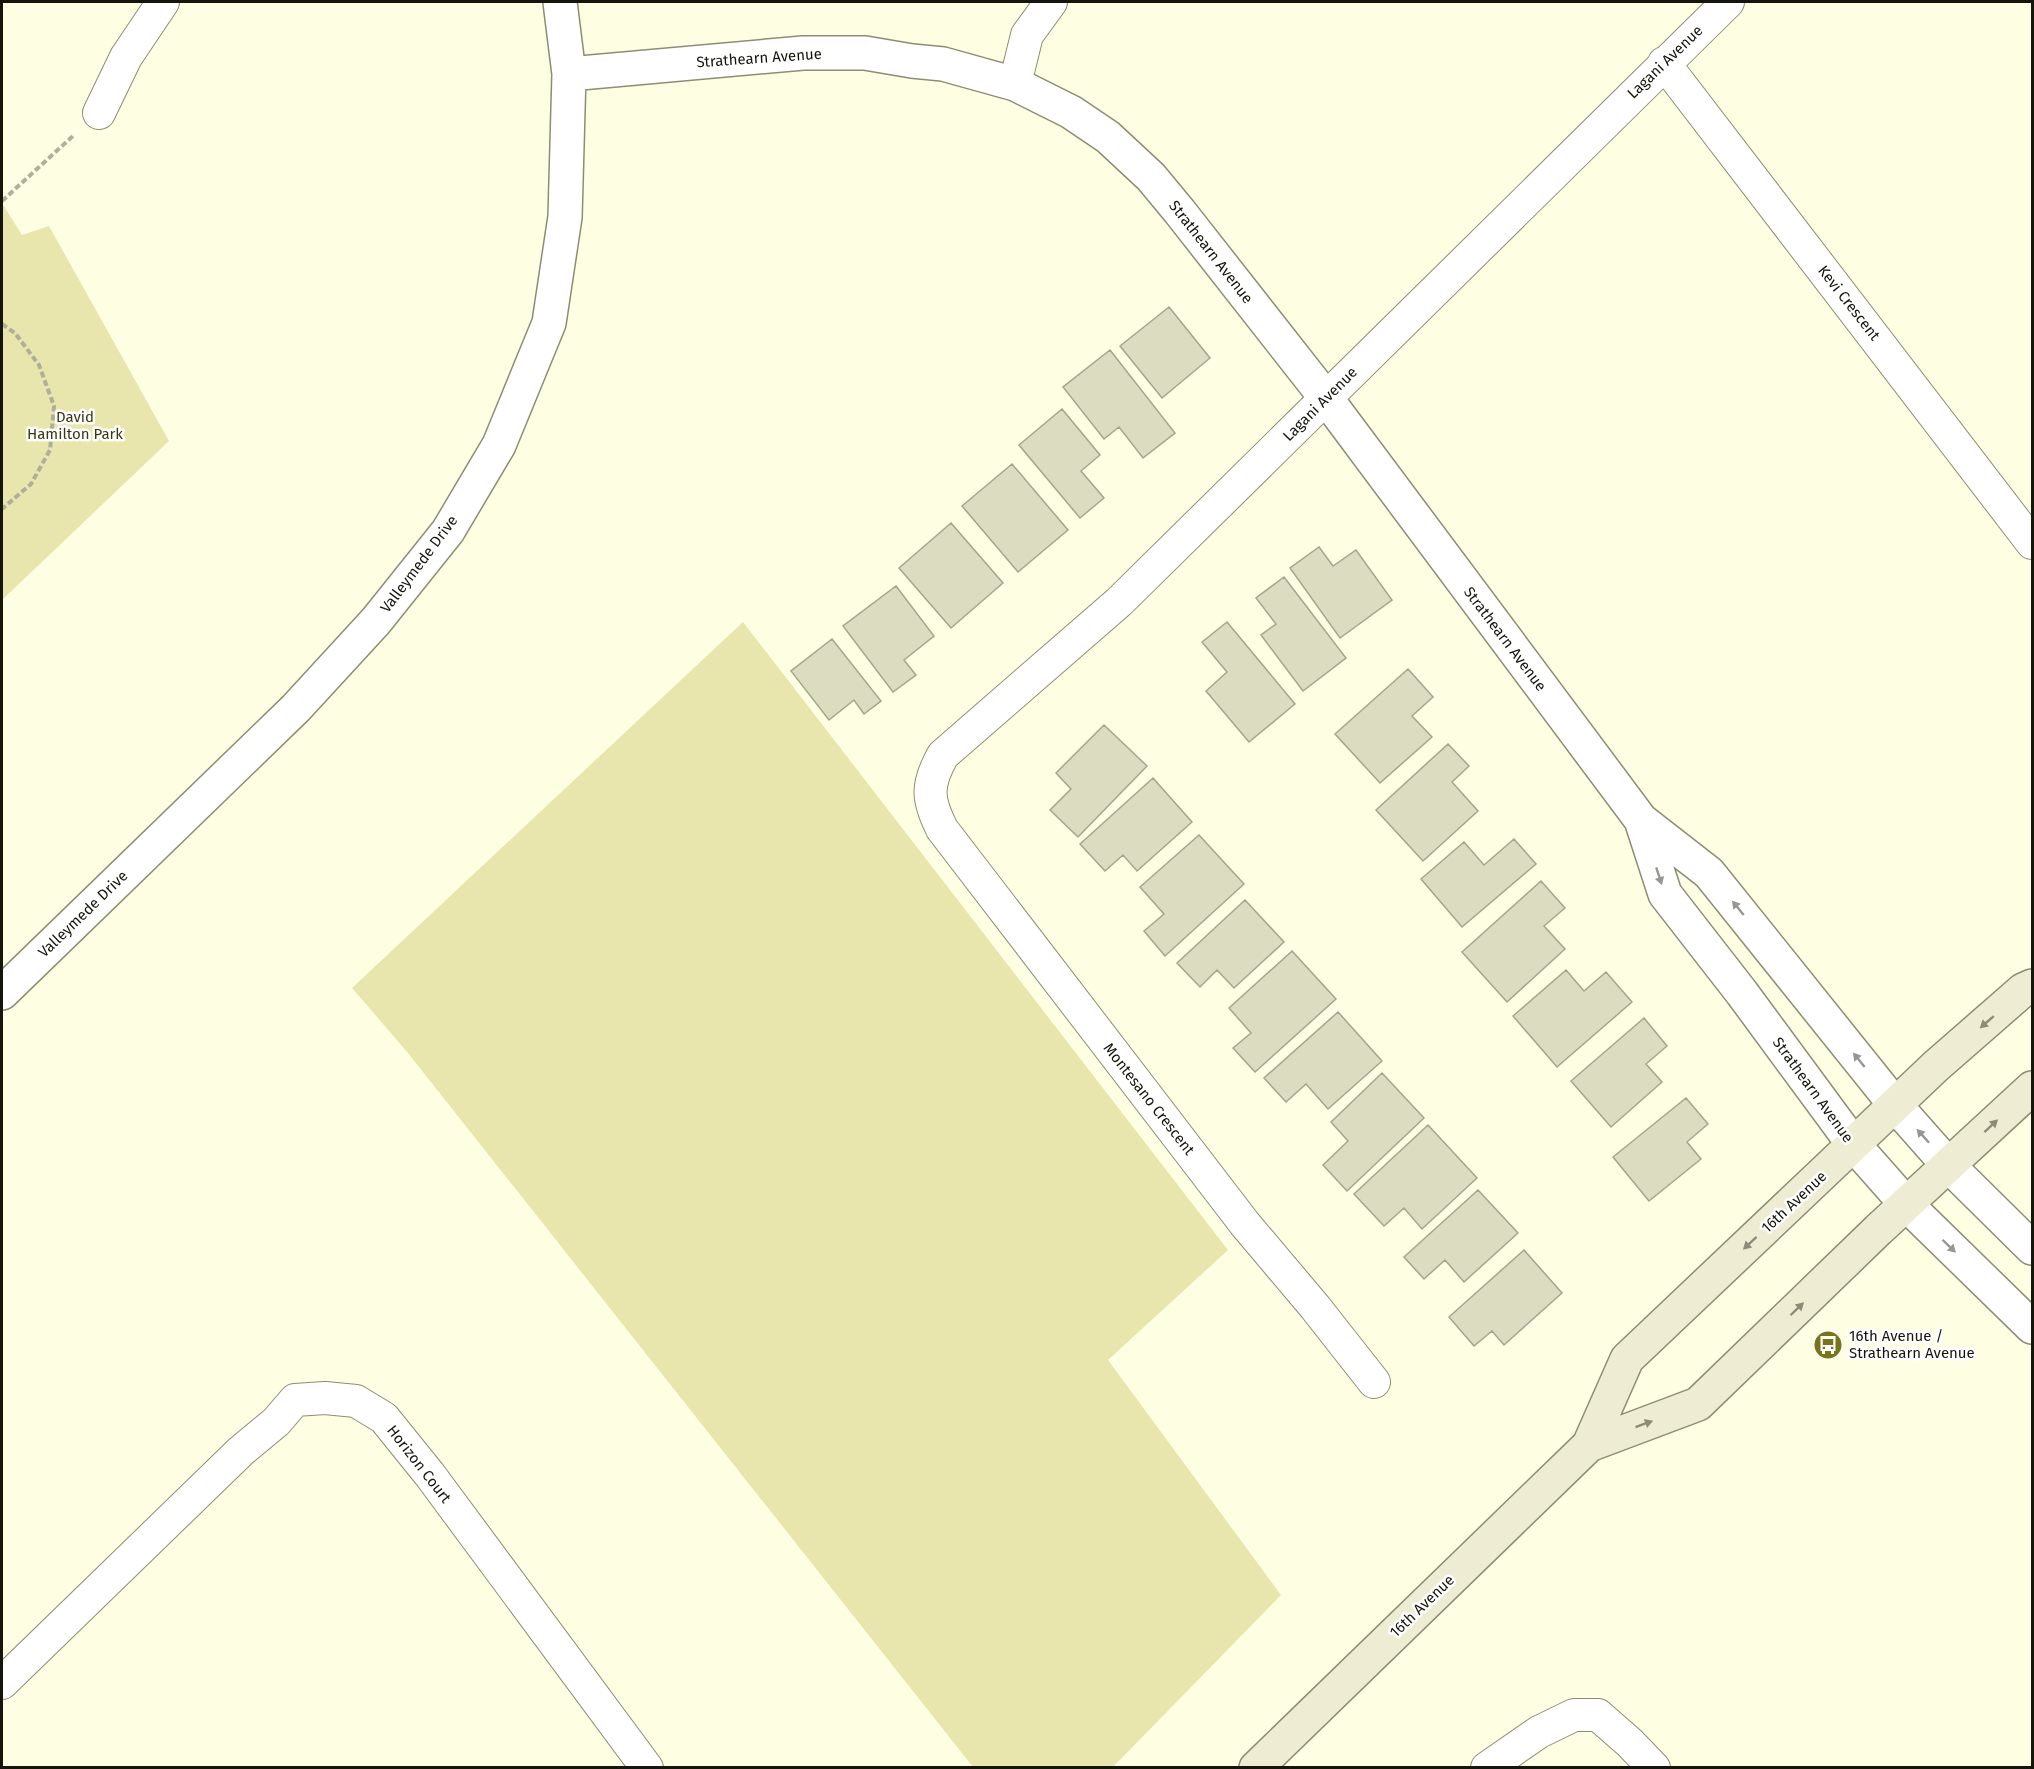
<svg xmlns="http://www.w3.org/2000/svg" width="2034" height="1769" font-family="'Fira Sans',sans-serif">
  <rect width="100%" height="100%" fill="#fefee3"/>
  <path fill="#e8e6ac" d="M 2,203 L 22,235 L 49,226 L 169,441 L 2,600 Z
    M 743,622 L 1228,1250 L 1108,1360 L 1281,1595 L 1113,1767 L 973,1767 L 408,1053 L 352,988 Z"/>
  <path fill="#dcdcc1" stroke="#a5a58c" stroke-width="1.5" d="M 1169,307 L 1210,358 L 1162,398 L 1120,346 Z
    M 1110,350 L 1175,433 L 1143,458 L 1119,427 L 1104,439 L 1063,387 Z
    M 1062,409 L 1100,455 L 1081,471 L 1104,498 L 1080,518 L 1019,445 Z
    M 1012,464 L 1068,530 L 1018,572 L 962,506 Z
    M 951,523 L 1003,583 L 951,628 L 899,568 Z
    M 1319,547 L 1333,566 L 1356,550 L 1392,600 L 1340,638 L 1290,568 Z
    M 1284,577 L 1346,658 L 1303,691 L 1261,635 L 1276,624 L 1256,598 Z
    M 896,586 L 934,636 L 904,660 L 916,675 L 893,692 L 843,626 Z
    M 1227,622 L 1295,704 L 1249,742 L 1206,691 L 1227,672 L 1202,642 Z
    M 832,639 L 881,701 L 864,714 L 854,700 L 829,720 L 791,671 Z
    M 1408,669 L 1433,697 L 1412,716 L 1432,737 L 1380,783 L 1335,734 Z
    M 1104,725 L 1147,766 L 1078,837 L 1050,810 L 1071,789 L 1056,773 Z
    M 1448,744 L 1469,766 L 1452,782 L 1478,811 L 1423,861 L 1376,810 Z
    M 1153,778 L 1192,822 L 1137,871 L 1123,855 L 1105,871 L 1080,844 Z
    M 1199,835 L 1244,884 L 1165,956 L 1144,931 L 1164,914 L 1140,887 Z
    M 1514,839 L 1536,864 L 1462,927 L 1421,879 L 1464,842 L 1484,865 Z
    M 1541,881 L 1565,908 L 1544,926 L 1565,949 L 1507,1002 L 1462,952 Z
    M 1245,900 L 1284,942 L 1234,988 L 1217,970 L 1200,987 L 1177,963 Z
    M 1292,951 L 1336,999 L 1255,1072 L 1233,1048 L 1251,1033 L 1229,1008 Z
    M 1566,970 L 1584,991 L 1606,972 L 1632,1002 L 1557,1067 L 1513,1016 Z
    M 1338,1012 L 1382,1061 L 1328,1109 L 1306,1084 L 1286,1102 L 1264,1078 Z
    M 1644,1018 L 1667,1046 L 1646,1064 L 1662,1082 L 1611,1127 L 1571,1081 Z
    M 1382,1073 L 1424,1118 L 1347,1191 L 1323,1165 L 1348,1141 L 1331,1122 Z
    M 1686,1098 L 1708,1124 L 1687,1142 L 1701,1159 L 1649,1201 L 1613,1157 Z
    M 1428,1125 L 1477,1178 L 1422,1229 L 1404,1208 L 1384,1226 L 1354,1194 Z
    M 1478,1190 L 1518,1233 L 1464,1282 L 1445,1260 L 1424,1279 L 1404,1257 Z
    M 1524,1250 L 1562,1293 L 1504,1345 L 1492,1331 L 1474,1346 L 1449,1317 Z"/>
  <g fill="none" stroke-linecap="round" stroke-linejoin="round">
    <g stroke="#8d8d74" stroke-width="34">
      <path id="minor" d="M 1664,63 L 2032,543
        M 1015,84 L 1027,35 L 1051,2
        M 99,113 L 126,57 L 163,2
        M 1374,1382 L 1315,1307 L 1245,1224 L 942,829 C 927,799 926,785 943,755 L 1119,602 L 1728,2
        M 2,1683 L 241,1451 L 276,1422 L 295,1400 L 325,1398 L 356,1401 L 384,1418 L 430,1475 L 647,1768
        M 1487,1768 L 1539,1732 L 1574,1715 L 1598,1715 L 1630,1743 L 1654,1768"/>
    </g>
    <g stroke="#8d8d74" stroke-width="36">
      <path id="tertiary" d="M 569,74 L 803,53 L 865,53 L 912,61 L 943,64 L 1015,84 L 1071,112 L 1108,137 L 1151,177 L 1180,212 L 1326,398 L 1641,820 L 1709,873 L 1896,1106 L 1949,1166 L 2032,1248
        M 1641,820 L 1665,894 L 1742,993 L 1854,1145 L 1907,1205 L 2032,1327
        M 2,993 L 296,708 L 376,621 L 448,531 L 499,445 L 549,323 L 565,217 L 569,74 L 560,2"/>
    </g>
    <g stroke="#8d8d74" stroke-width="36">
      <path id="secondary" d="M 1589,1445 L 1698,1404 L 1878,1230 L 2032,1088
        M 1256,1768 L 1589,1445 L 1627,1359 L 1936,1066 L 2023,990 L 2032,986"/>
    </g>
    <path stroke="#afaf9a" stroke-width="4" stroke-dasharray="6 3" stroke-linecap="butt" d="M 2,201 L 74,135
      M 2,324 L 15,333 L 39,365 L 54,406 L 50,450 L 31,484 L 2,509"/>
    <use href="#minor" stroke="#fff" stroke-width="32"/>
    <use href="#tertiary" stroke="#fff" stroke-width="33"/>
    <use href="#secondary" stroke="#eeedd3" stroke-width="33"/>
  </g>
  <defs><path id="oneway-solid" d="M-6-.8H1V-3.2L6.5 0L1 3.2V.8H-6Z" transform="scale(1.5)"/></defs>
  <g fill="#969692">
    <use href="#oneway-solid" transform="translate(1659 876) rotate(72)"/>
    <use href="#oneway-solid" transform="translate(1738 908) rotate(-129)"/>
    <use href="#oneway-solid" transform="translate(1859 1060) rotate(-129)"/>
    <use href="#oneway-solid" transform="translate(1923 1136) rotate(-132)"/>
    <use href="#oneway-solid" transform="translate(1949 1246) rotate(44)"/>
  </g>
  <g fill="#8c8c79">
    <use href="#oneway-solid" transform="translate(1987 1022) rotate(139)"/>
    <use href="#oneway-solid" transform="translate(1991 1126) rotate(-43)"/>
    <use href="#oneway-solid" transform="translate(1750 1243) rotate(137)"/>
    <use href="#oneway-solid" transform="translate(1797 1309) rotate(-44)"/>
    <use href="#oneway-solid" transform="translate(1644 1424) rotate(-20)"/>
  </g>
  <defs>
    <g id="bus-disc" transform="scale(1.5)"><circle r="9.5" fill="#787418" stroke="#fff"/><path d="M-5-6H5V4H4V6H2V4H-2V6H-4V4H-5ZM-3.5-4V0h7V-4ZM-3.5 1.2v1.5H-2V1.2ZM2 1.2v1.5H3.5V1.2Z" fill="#fff"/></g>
  </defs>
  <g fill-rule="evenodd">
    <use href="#bus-disc" x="1828" y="1345"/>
  </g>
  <g text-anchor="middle" stroke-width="5" stroke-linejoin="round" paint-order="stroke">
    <g font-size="15" fill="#15150c" stroke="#fff">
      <text transform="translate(759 58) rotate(-4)" y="5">Strathearn Avenue</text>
      <text transform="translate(1665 62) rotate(-44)" y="5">Lagani Avenue</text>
      <text transform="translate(1211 252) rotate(52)" y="5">Strathearn Avenue</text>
      <text transform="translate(1849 303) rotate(52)" y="5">Kevi Crescent</text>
      <text transform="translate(1320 404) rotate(-45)" y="5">Lagani Avenue</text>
      <text transform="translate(419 564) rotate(-53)" y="5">Valleymede Drive</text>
      <text transform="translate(1505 639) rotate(53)" y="5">Strathearn Avenue</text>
      <text transform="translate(83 914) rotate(-44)" y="5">Valleymede Drive</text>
      <text transform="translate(1813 1090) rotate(54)" y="5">Strathearn Avenue</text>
      <text transform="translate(1149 1099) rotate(52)" y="5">Montesano Crescent</text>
      <text transform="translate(1794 1202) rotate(-43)" y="5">16th Avenue</text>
      <text transform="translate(419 1464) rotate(52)" y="5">Horizon Court</text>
      <text transform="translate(1422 1606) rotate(-44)" y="5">16th Avenue</text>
    </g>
    <g font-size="15" fill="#383711" stroke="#fff">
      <text x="75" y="422">David<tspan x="75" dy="17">Hamilton Park</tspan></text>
    </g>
    <g font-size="15" fill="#15150c" stroke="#fff" text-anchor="start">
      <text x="1849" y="1341">16th Avenue /<tspan x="1849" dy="17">Strathearn Avenue</tspan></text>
    </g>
  </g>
  <rect width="2034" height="1769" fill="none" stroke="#15150c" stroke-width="6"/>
</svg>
